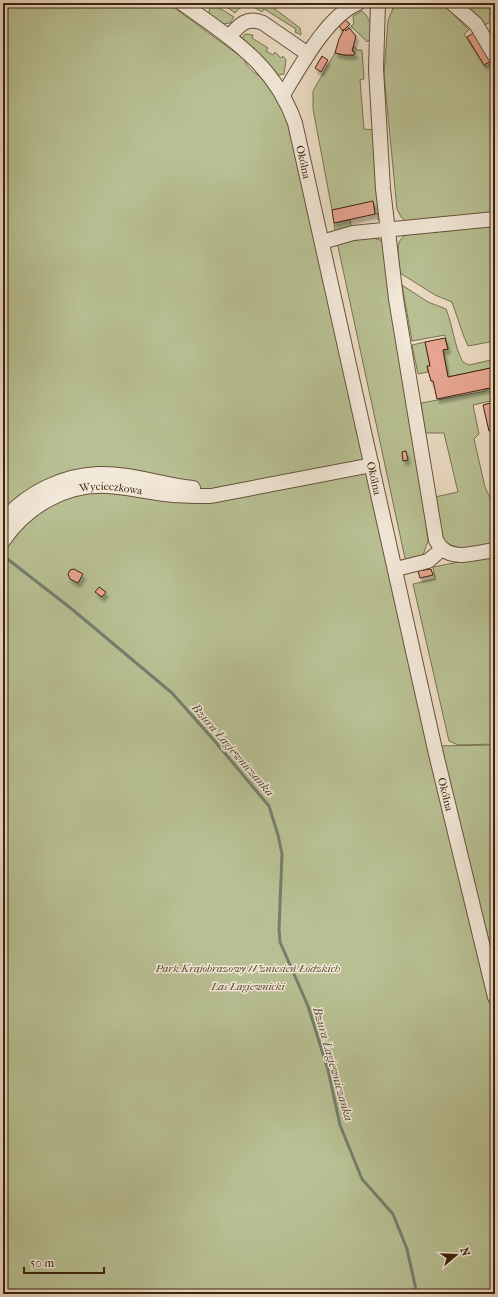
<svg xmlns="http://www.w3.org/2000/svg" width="498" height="1297" font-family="'IM FELL French Canon',serif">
  <defs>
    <filter id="shadow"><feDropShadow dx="2.5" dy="4.5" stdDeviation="1" flood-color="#0004"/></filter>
  </defs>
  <rect width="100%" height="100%" fill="#ebdbc3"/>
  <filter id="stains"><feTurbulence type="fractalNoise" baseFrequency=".005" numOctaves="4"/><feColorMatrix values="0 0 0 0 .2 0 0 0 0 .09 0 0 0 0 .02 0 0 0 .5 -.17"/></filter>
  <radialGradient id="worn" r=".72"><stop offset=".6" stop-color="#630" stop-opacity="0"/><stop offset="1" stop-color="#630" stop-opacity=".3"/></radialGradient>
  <path fill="#b8c093" stroke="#7a7250" d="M 3,3 L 168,3 L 244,59 C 248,73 266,78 276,88 C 281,92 284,108 286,115 L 430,746 L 495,745 L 495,1294 L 3,1294 Z
    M 211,3 L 234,17 L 230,23 L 222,24 L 210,15 L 209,12 Z
    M 221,3 L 267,3 L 300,28 L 301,34 L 301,35 L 295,32 L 296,29 L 264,9 L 262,12 C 250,5 245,1 235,13 Z
    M 395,3 L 442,3 L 469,30 L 464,34 L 486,67 L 495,62 L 495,214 L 411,225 L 401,217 L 397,209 L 384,74 L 388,21 Z
    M 458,3 L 495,3 L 495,17 L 490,22 L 483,26 Z
    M 362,11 C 370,18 372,26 373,36 L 367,42 L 351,26 L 354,24 L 353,16 Z
    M 247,34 L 253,35 L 252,38 L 268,48 L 266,51 L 273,55 L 275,52 L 281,58 L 283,56 L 286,60 L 284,74 L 278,75 L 276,74 L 242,39 L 244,35 Z
    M 354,46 L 357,50 L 362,50 L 364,79 L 360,80 L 364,129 L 375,130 L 382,219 L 378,220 L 378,214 L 375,214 L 373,202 L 332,210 L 313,109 L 313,91 L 335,53 L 344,55 L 354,55 L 352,51 Z
    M 350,220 L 354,240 L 374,238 L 383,241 L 421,481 L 428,541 L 423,555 L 406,563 L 336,237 L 334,223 Z
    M 495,224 L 495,341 L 468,346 L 464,337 L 452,302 L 435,295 L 400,273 C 400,265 395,245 401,239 C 403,236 406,236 408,233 Z
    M 402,285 L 428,302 L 446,309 C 453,326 454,346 463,362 L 469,365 L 495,359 L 495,367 L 448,377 L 443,350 L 448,349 L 445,335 L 412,341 Z
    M 425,342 L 430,366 L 427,367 L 428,372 L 418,374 L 412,345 Z
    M 495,387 L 495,400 L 473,405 L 479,434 L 474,439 L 485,487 L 495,508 L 495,546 L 470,551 L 444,543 L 435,497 L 458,492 L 444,433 L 425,433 L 421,403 L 486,391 L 486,389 Z
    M 490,556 L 495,557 L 495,744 L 458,745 L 449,741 L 413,584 L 435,579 L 433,567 Z"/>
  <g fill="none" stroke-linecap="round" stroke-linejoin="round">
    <path stroke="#747f6d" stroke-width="3" d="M 5,557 L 73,610 L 172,693 L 212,738 L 269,806 L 278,835 L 282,854 L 279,929 L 280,942 L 308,1006 L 328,1070 L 340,1125 L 362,1179 L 393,1214 L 407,1249 L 417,1294"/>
  </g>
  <path fill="#e7a591" stroke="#3d240c" filter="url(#shadow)" d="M 344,19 L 350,24 L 343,31 L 338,25 Z
    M 349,28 L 356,36 L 352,51 L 355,52 L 354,55 L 344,55 L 335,53 L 339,39 L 344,29 L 346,31 Z
    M 475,32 L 493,60 L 484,65 L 467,37 Z
    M 322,56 L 328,60 L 321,72 L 315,68 Z
    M 373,201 L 375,214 L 334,223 L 332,210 Z
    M 445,338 L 448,349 L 443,350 L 448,377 L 495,367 L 495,387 L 437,399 L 433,381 L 431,381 L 427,366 L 430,366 L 425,342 Z
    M 495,400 L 495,430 L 489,431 L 483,405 L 494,402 Z
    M 406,451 L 408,460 L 403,461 L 402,452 Z
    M 74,569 L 83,574 L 78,583 L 70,579 L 68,574 L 70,570 Z
    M 431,569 L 433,575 L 420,578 L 418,571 Z
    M 99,587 L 106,592 L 102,597 L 95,592 Z"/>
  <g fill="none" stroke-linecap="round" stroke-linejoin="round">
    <g stroke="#68523a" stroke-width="16">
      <g id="minor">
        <path id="s1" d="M 182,3 C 230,38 274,63 295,123 L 436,754 L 495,997"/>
        <path d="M 378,3 L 376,69 L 383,189 L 396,299 L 436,540 C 438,543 439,546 442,548 C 454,561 479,552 495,550"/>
        <path d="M 452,3 L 476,24 L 495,56"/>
        <path d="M 229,37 C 239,25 247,16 263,23 L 308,54"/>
        <path d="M 283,95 C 300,67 327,16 358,3"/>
        <path d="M 322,242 L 353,233 L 495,219"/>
        <path d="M 3,521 C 26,493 63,475 99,474 C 130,473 163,485 193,488"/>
        <path id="s2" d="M 3,541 C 26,507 64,484 107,486 C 126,487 146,492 165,494 C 180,496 195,496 211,496 L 372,465"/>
        <path d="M 396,569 L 428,561 L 442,549"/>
      </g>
    </g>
    <use href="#minor" stroke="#f2e8d8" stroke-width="14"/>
  </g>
  <g text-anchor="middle" stroke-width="3" stroke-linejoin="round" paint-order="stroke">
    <g font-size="11" fill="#3d240c" stroke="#f2e8d8">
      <text dy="4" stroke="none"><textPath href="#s1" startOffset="208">Okólna</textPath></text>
      <text dy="4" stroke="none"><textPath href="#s1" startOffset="532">Okólna</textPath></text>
      <text dy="4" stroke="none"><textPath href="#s2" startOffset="127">Wycieczkowa</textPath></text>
      <text dy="4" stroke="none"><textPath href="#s1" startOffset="856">Okólna</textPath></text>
    </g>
    <g font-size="11" font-style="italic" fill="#5c4b2e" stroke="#f2e8d8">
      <text x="248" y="972">Park Krajobrazowy Wzniesień Łódzkich</text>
      <text x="248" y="990">Las Łagiewnicki</text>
    </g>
    <g font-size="12" font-style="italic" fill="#544a34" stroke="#f2e8d8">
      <text transform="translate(233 750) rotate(49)" y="4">Bzura-Łagiewniczanka</text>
      <text transform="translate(333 1064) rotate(74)" y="4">Bzura-Łagiewniczanka</text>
    </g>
  </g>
  <rect width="498" height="1297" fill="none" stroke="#ebdbc3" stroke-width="16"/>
  <rect x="4" y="4" width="490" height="1289" fill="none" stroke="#3d240c" stroke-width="2"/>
  <rect x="8" y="8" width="482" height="1281" fill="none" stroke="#3d240c"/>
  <g transform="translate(456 1255) rotate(71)" stroke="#f2e8d8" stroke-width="3" paint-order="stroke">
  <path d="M0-3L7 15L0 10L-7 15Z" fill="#3d240c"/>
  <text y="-6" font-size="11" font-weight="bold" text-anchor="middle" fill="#3d240c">N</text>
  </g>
  <path d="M24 1267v6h80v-6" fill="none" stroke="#3d240c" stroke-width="2"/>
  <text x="30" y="1267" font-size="12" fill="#3d240c" stroke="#f2e8d8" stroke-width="3" paint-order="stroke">50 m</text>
  <rect width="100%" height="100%" filter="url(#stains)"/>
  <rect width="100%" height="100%" fill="url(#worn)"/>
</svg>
